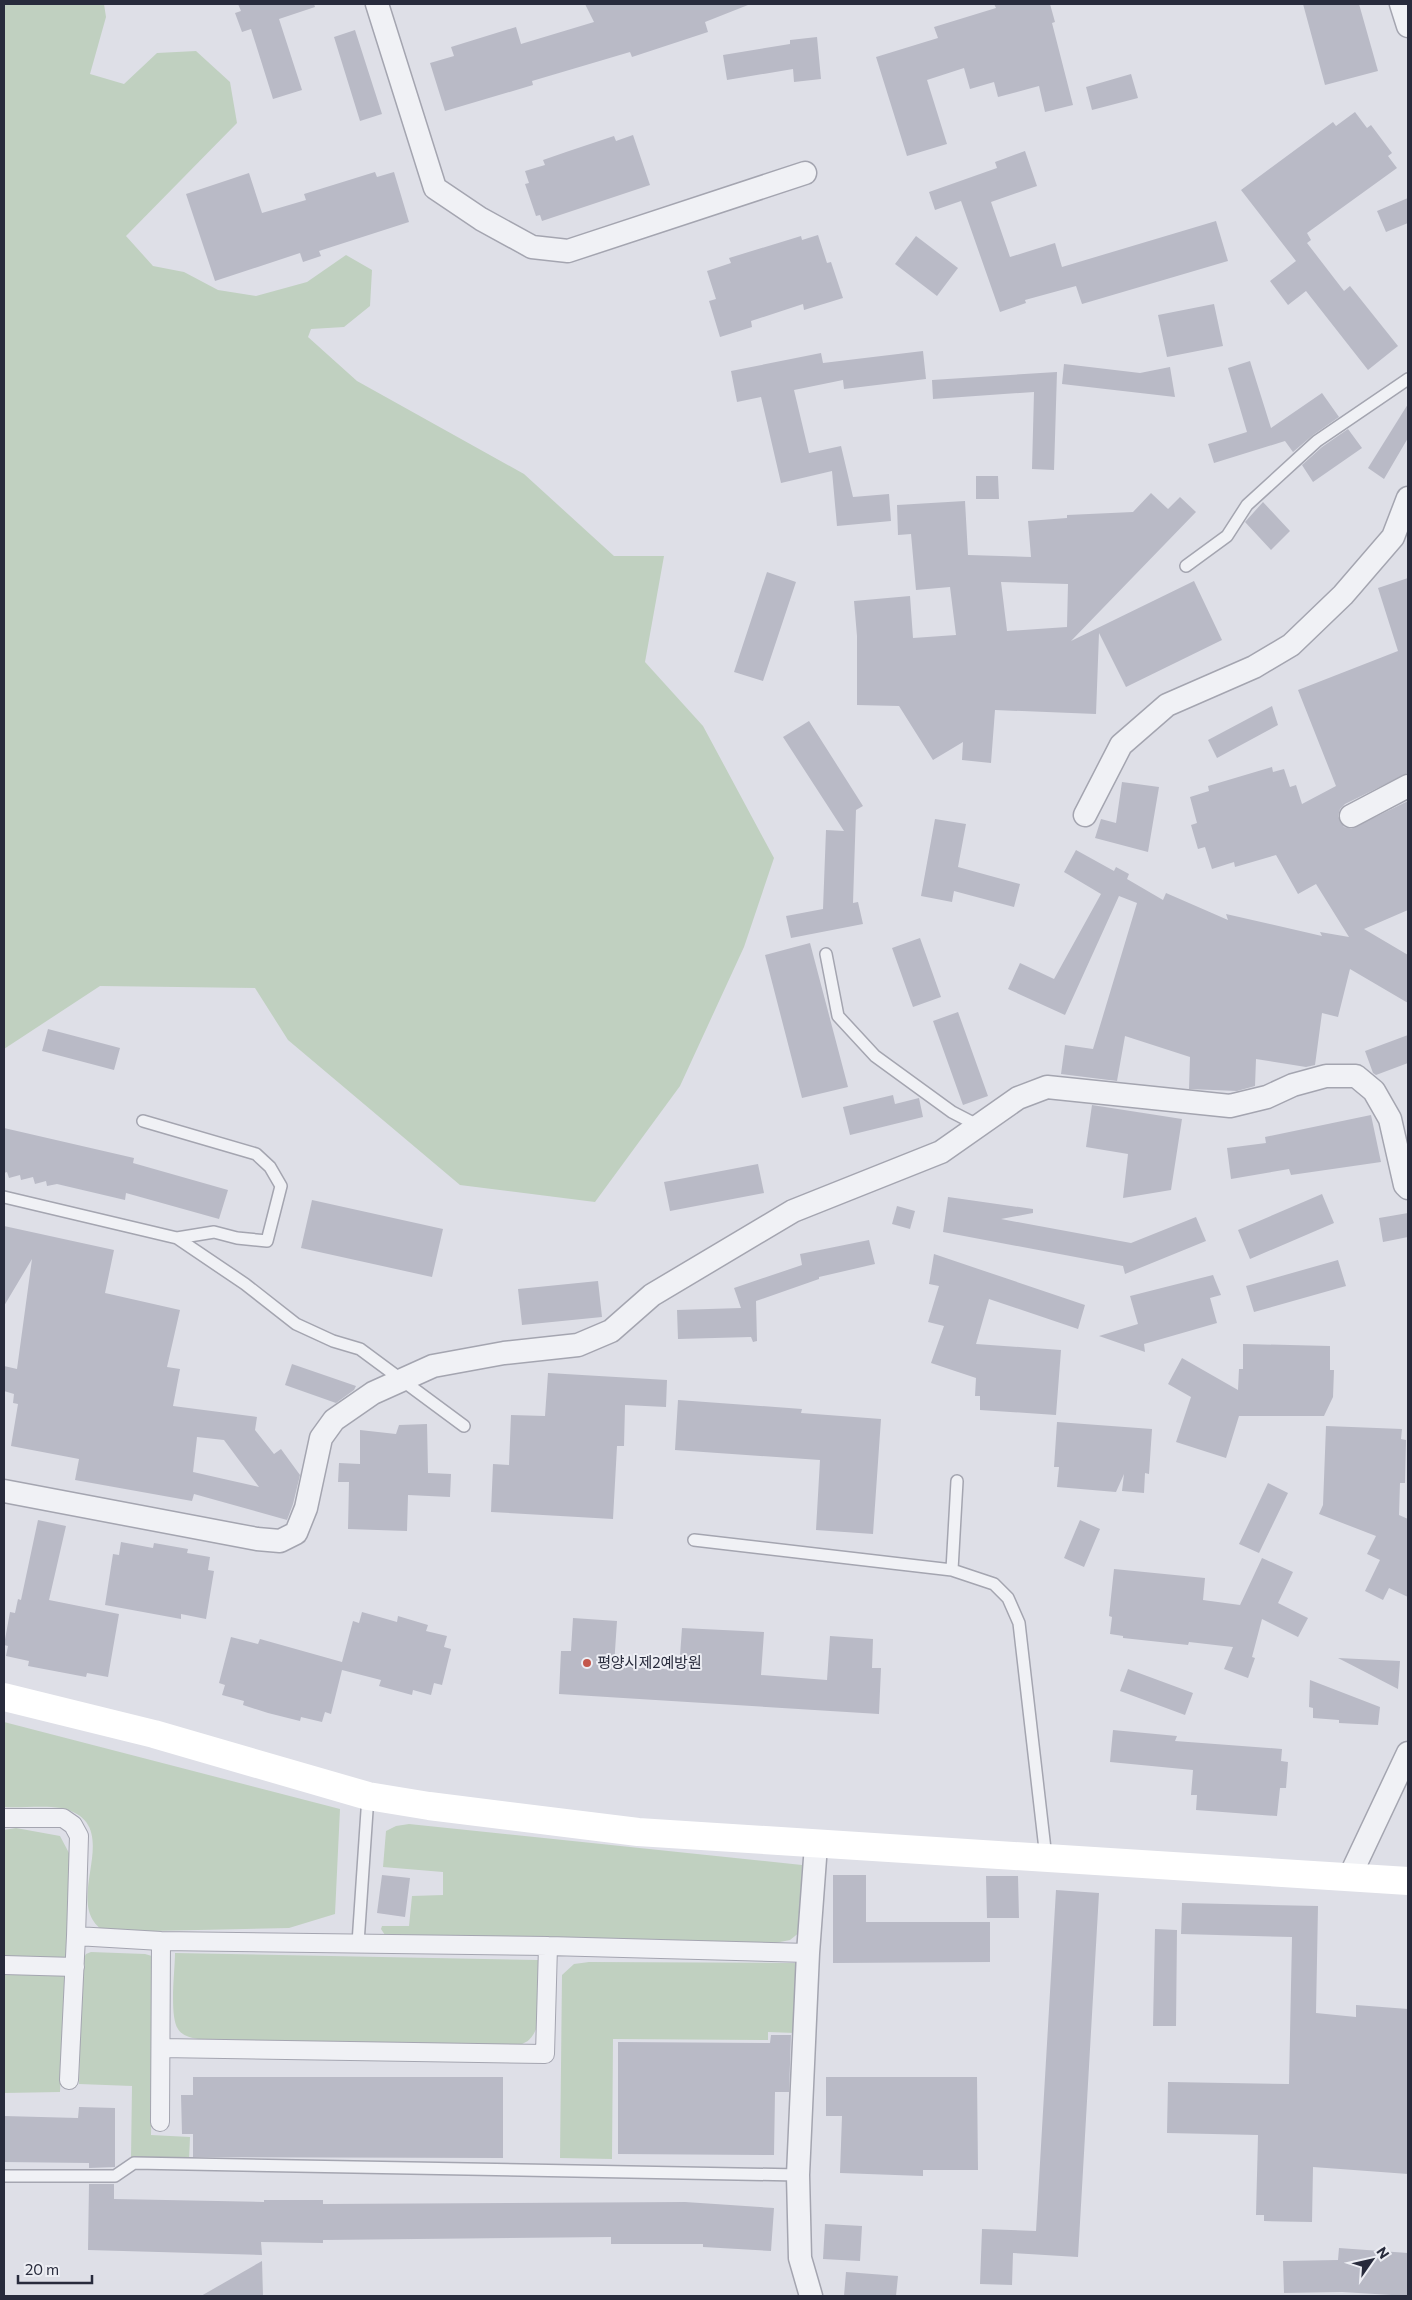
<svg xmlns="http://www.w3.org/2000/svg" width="1412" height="2300" font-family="Commissioner,'Noto Sans KR',sans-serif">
  <rect width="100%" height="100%" fill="#dedfe7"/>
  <path fill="#c0d0c0" d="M 4,4 L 104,4 L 106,17 L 90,74 L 124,84 L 157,53 L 196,51 L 230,82 L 237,123 L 126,236 L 153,266 L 184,272 L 218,290 L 256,296 L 307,282 L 346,255 L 372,270 L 370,306 L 344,327 L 311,329 L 308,337 L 357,381 L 524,474 L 614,556 L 664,556 L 645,662 L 703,726 L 774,858 L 744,947 L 680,1086 L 595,1202 L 460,1185 L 288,1040 L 255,988 L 100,986 L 4,1049 Z
    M 4,1722 L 340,1809 L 335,1914 L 289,1928 L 106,1932 C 56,1905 131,1824 61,1808 C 44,1805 22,1808 4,1807 Z
    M 409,1824 L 802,1865 L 800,1932 L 790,1940 L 775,1943 L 385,1935 L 381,1929 L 382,1926 L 409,1926 L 412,1896 L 443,1895 L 443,1872 L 383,1867 L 386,1831 L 396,1826 Z
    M 16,1828 L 60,1836 L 69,1853 L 69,1961 L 4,1959 L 4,1830 Z
    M 91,1952 L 145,1954 L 152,1956 L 155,1963 L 151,2135 L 190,2137 L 189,2160 L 131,2159 L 132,2086 L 79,2084 L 82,1961 L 86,1954 Z
    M 175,1953 L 538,1960 L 537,2027 C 532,2039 528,2043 515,2046 L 199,2039 C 192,2038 182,2036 178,2029 C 169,2015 175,1971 175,1953 Z
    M 589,1962 L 795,1963 L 795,2033 L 768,2032 L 768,2040 L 613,2039 L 612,2159 L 560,2158 L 562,1975 L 574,1964 Z
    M 4,1974 L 66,1975 L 60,2092 L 4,2093 Z"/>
  <path fill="#b9bac6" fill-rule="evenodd" d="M 238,4 L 314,4 L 315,7 L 279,19 L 302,90 L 273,99 L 251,29 L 242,32 L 235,13 L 241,11 Z
    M 585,4 L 748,5 L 705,22 L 708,32 L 632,57 L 630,52 L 532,81 L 533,85 L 445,111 L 430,63 L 454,56 L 451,47 L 516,27 L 521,44 L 594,22 Z
    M 994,4 L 1050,4 L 1055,22 L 1052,23 L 1073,105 L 1045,112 L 1039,86 L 998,97 L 994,82 L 970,89 L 964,68 L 927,80 L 947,144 L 907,156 L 876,57 L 938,38 L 934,27 L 996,8 Z
    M 1303,4 L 1359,4 L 1378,71 L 1325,85 Z
    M 355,30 L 382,114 L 360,121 L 334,37 Z
    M 817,37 L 821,79 L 794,82 L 793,69 L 727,80 L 723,55 L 790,44 L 790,40 Z
    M 1131,74 L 1138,98 L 1092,110 L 1086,87 Z
    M 1355,112 L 1367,128 L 1371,125 L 1392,153 L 1388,156 L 1397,168 L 1307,233 L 1311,240 L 1307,243 L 1344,291 L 1350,286 L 1398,346 L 1368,370 L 1306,291 L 1288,305 L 1270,281 L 1296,261 L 1241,190 L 1333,122 L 1336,126 Z
    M 633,135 L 650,185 L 542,221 L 540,215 L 536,216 L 525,184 L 529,183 L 525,171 L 545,165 L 543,160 L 569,151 L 614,136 L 616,141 Z
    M 1025,151 L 1037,186 L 991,202 L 1010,257 L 1055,243 L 1062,267 L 1216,221 L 1228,261 L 1082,304 L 1076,286 L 1025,300 L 1026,303 L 1000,312 L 961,201 L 935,210 L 929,192 L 997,168 L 995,162 Z
    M 375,172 L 377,177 L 394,172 L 409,222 L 319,251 L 321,256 L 303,262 L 300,253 L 215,281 L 186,194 L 249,173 L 262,213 L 306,200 L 304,194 Z
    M 1408,198 L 1408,223 L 1386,232 L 1377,211 Z
    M 818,235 L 827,263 L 831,262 L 843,298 L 804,310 L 803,304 L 751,321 L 752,327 L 720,337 L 709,301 L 716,299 L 707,271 L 731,263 L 729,258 L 801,236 L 802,240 Z
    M 916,236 L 958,268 L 937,296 L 895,264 Z
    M 1214,304 L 1223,346 L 1167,357 L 1158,315 Z
    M 923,351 L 926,379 L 844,389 L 843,380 L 794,390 L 809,453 L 841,446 L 853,497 L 889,494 L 891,521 L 837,526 L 832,471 L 781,483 L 761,397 L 737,402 L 731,371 L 821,353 L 823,363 Z
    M 1250,361 L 1271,428 L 1322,393 L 1339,417 L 1313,435 L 1293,452 L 1285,441 L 1214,463 L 1208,444 L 1247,432 L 1228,368 Z
    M 1064,364 L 1140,373 L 1170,367 L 1175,397 L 1062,384 Z
    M 1057,372 L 1054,470 L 1032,469 L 1034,392 L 933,399 L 932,380 Z
    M 1408,404 L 1408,438 L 1384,479 L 1368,468 Z
    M 1348,429 L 1362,448 L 1313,482 L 1302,465 L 1322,447 Z
    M 976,476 L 998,476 L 999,499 L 976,499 Z
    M 1151,493 L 1168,509 L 1180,497 L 1196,512 L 1071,641 L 1194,581 L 1222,640 L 1126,687 L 1099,633 L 1096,714 L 995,710 L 991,763 L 962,760 L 963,742 L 933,760 L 899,706 L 857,705 L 857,636 L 854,601 L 910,596 L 913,638 L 956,635 L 950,587 L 916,590 L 911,534 L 898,535 L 897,505 L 965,501 L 968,555 L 1031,557 L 1028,521 L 1067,518 L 1067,515 L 1133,512 ZM 1001,582 L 1068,584 L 1067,627 L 1007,631 Z
    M 1263,502 L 1290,531 L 1271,550 L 1245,522 Z
    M 767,572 L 796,582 L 763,681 L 734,672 Z
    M 1408,578 L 1408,773 L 1345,804 L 1340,809 L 1338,816 L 1344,827 L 1351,829 L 1408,801 L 1408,910 L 1364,929 L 1408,955 L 1408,1003 L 1350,969 L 1338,1017 L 1322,1013 L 1315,1065 L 1306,1067 L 1256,1059 L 1255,1086 L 1237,1091 L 1189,1089 L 1190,1057 L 1125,1036 L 1117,1081 L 1061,1074 L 1065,1045 L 1093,1049 L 1137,903 L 1119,896 L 1065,1015 L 1008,989 L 1020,963 L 1054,979 L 1101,894 L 1064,872 L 1076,850 L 1114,871 L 1116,867 L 1129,874 L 1127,879 L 1163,900 L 1166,893 L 1228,920 L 1226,914 L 1322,936 L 1320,932 L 1349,937 L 1316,884 L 1298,894 L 1276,855 L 1235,867 L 1234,862 L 1212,869 L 1205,847 L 1198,849 L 1191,825 L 1197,823 L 1190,797 L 1209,791 L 1208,786 L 1272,767 L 1273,772 L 1284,769 L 1290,787 L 1296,785 L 1302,804 L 1336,786 L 1298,690 L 1398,651 L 1378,588 Z
    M 1272,706 L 1278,725 L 1217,758 L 1208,740 Z
    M 809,721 L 863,806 L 856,810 L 853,903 L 858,902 L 863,924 L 791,938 L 786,916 L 823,909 L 826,830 L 844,831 L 783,737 Z
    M 1122,782 L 1159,787 L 1148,852 L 1095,838 L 1101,819 L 1116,823 Z
    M 935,819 L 966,824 L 958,867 L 1020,884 L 1014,907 L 954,891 L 952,902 L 921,896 Z
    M 920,938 L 941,997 L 913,1007 L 892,948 Z
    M 810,943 L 848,1087 L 802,1098 L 765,955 Z
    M 958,1012 L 988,1096 L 963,1105 L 933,1021 Z
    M 48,1029 L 120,1048 L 114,1070 L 42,1051 Z
    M 1408,1035 L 1408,1063 L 1376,1075 L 1373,1073 L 1365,1051 Z
    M 893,1095 L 895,1104 L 919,1098 L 923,1117 L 850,1135 L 843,1107 Z
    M 1092,1105 L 1182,1119 L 1171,1190 L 1123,1198 L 1128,1154 L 1086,1147 Z
    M 1371,1115 L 1381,1162 L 1291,1175 L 1289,1169 L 1231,1179 L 1227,1148 L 1266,1143 L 1265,1137 Z
    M 4,1128 L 134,1158 L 133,1163 L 228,1190 L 219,1219 L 126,1193 L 125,1200 L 57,1184 L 47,1186 L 46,1181 L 35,1184 L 33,1177 L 21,1180 L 20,1175 L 9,1178 L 7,1172 L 4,1173 Z
    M 758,1164 L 764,1193 L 670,1211 L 664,1182 Z
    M 1322,1194 L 1334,1223 L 1250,1259 L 1238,1230 Z
    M 948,1197 L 1033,1209 L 1033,1213 L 1001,1219 L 1131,1243 L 1196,1217 L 1206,1241 L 1125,1274 L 1123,1266 L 943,1232 Z
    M 312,1200 L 443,1229 L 432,1277 L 301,1248 Z
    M 897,1206 L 915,1211 L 910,1229 L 892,1224 Z
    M 1408,1213 L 1408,1237 L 1383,1242 L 1379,1218 Z
    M 4,1226 L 114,1250 L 105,1293 L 180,1310 L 167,1367 L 180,1369 L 173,1406 L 257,1417 L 255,1430 L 274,1454 L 281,1449 L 300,1475 L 293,1504 L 287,1520 L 194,1494 L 192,1501 L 75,1480 L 79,1459 L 11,1446 L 18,1404 L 13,1403 L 14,1394 L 4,1391 L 4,1366 L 17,1369 L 32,1259 L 4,1306 ZM 197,1437 L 224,1440 L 259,1487 L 193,1472 Z
    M 869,1240 L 875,1264 L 819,1277 L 819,1279 L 756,1301 L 757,1341 L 753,1342 L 751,1337 L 678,1339 L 677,1310 L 741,1308 L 734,1288 L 802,1265 L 800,1254 Z
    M 934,1254 L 1085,1305 L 1078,1329 L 989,1299 L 976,1344 L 1061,1350 L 1056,1415 L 980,1410 L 980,1396 L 975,1396 L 976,1378 L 931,1363 L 944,1326 L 928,1322 L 939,1286 L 929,1284 Z
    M 1338,1260 L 1346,1286 L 1254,1312 L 1246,1286 Z
    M 1213,1275 L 1221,1295 L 1210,1298 L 1217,1323 L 1144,1344 L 1145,1352 L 1099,1336 L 1138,1324 L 1130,1296 Z
    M 598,1281 L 602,1317 L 522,1325 L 518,1289 Z
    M 1243,1344 L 1330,1346 L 1330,1370 L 1334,1370 L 1333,1397 L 1324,1416 L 1239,1416 L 1226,1458 L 1176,1442 L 1191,1397 L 1168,1384 L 1182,1358 L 1238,1390 L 1239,1369 L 1243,1369 Z
    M 292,1364 L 356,1386 L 354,1390 L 336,1403 L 285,1385 Z
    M 548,1373 L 667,1380 L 666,1407 L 625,1405 L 624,1446 L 617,1446 L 613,1519 L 491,1512 L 493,1464 L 509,1465 L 511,1415 L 545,1416 Z
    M 678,1400 L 802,1409 L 801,1413 L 881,1419 L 873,1534 L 816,1530 L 820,1460 L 675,1450 Z
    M 1057,1422 L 1152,1429 L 1149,1474 L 1145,1473 L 1144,1493 L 1122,1491 L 1124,1474 L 1116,1492 L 1057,1487 L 1059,1467 L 1054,1467 Z
    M 427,1424 L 428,1473 L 451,1474 L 450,1497 L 408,1495 L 407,1531 L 348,1529 L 349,1482 L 338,1482 L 339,1463 L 360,1464 L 360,1430 L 396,1434 L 399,1425 Z
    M 1326,1426 L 1402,1429 L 1401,1439 L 1406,1440 L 1405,1483 L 1400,1483 L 1399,1515 L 1408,1519 L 1408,1597 L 1389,1588 L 1383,1600 L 1365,1591 L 1380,1560 L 1367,1554 L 1376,1536 L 1319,1514 L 1323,1505 Z
    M 1268,1483 L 1288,1493 L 1259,1553 L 1239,1544 Z
    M 38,1520 L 66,1526 L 49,1600 L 119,1614 L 108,1677 L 87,1673 L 86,1677 L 28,1666 L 29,1661 L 6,1656 L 8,1646 L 4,1645 L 10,1612 L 15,1613 L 18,1599 L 21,1600 Z
    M 1080,1520 L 1100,1529 L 1084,1567 L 1064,1558 Z
    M 121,1542 L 153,1548 L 154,1543 L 188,1549 L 187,1553 L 210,1557 L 208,1570 L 214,1571 L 206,1619 L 181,1614 L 181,1619 L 105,1605 L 113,1554 L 119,1555 Z
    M 1262,1558 L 1293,1572 L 1278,1603 L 1308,1618 L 1298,1637 L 1262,1619 L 1252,1657 L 1255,1658 L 1248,1678 L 1224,1669 L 1233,1647 L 1189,1642 L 1188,1645 L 1123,1638 L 1123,1636 L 1110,1634 L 1112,1617 L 1109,1616 L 1114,1569 L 1205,1578 L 1203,1600 L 1240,1605 Z
    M 362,1612 L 397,1622 L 398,1616 L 428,1625 L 426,1631 L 447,1636 L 444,1647 L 451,1649 L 442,1685 L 434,1683 L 431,1695 L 413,1690 L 412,1695 L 379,1686 L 381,1680 L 342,1670 L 331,1714 L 325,1712 L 322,1722 L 301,1717 L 300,1721 L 268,1713 L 243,1705 L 244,1701 L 222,1695 L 225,1685 L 219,1683 L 231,1637 L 258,1644 L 260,1639 L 342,1662 L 353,1621 L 359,1623 Z
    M 573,1618 L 617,1621 L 614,1666 L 679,1670 L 682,1628 L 764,1632 L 761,1675 L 827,1680 L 830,1636 L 873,1639 L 872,1668 L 881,1668 L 879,1714 L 559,1694 L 561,1651 L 571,1651 Z
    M 1338,1658 L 1400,1661 L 1398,1689 Z
    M 1128,1669 L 1193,1693 L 1185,1715 L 1120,1691 Z
    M 1310,1680 L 1380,1707 L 1378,1725 L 1339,1723 L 1339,1720 L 1313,1718 L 1313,1708 L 1309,1707 Z
    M 1113,1730 L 1177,1736 L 1175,1741 L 1282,1749 L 1281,1761 L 1288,1762 L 1286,1788 L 1280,1788 L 1277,1816 L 1196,1810 L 1197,1795 L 1191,1795 L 1193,1770 L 1110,1762 Z
    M 382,1875 L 410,1878 L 405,1917 L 377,1913 Z
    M 833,1875 L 866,1875 L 866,1922 L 990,1922 L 990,1962 L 833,1963 Z
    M 986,1876 L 1018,1876 L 1019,1918 L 987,1918 Z
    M 1056,1890 L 1099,1893 L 1078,2257 L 1013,2253 L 1012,2285 L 980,2284 L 982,2229 L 1036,2231 Z
    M 1182,1903 L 1318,1906 L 1316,2013 L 1356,2017 L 1356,2005 L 1408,2009 L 1408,2174 L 1313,2167 L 1312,2222 L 1264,2221 L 1264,2215 L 1256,2215 L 1258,2135 L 1167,2133 L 1168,2082 L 1289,2084 L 1292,1937 L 1181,1934 Z
    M 1155,1929 L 1177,1930 L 1176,2026 L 1153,2026 Z
    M 771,2035 L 791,2035 L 789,2092 L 775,2092 L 774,2155 L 618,2154 L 618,2042 L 770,2043 Z
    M 193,2077 L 503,2077 L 503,2158 L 193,2157 L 193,2134 L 182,2134 L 181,2095 L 193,2095 Z
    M 826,2077 L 977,2077 L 978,2170 L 923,2170 L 923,2176 L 840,2173 L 842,2116 L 826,2116 Z
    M 79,2107 L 115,2108 L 115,2167 L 89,2168 L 89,2163 L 4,2162 L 4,2116 L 78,2118 Z
    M 89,2184 L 114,2184 L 114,2199 L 264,2202 L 264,2200 L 323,2200 L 323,2204 L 685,2202 L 774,2208 L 771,2251 L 703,2247 L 703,2244 L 611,2244 L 611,2237 L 323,2240 L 323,2243 L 261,2242 L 262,2255 L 88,2250 Z
    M 825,2224 L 862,2226 L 860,2261 L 823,2259 Z
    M 1339,2248 L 1408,2253 L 1408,2296 L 1342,2292 L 1284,2293 L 1283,2261 L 1338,2260 Z
    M 262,2261 L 263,2296 L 201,2296 Z
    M 846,2272 L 898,2276 L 896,2296 L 844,2296 Z"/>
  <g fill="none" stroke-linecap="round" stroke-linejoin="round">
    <g stroke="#a4a5b0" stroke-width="14">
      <path id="service" d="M 1186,566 L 1227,536 L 1247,505 L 1317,441 L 1408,379
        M 826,954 L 838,1016 L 875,1056 L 952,1112 L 979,1126
        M 143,1121 L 256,1154 L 270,1167 L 281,1186 L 267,1241 L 237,1238 L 214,1232 L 177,1238
        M 4,1197 L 177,1238 L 245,1284 L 296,1324 L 333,1341 L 360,1349 L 464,1426
        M 694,1540 L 952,1570 L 994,1584 L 1008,1598 L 1019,1623 L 1046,1858
        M 952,1570 L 957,1481
        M 358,1943 L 368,1796
        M 4,2176 L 115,2176 L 134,2163 L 798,2175"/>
    </g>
    <g stroke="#a4a5b0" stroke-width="20">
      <path id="pedestrian" d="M 4,1818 L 63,1818 L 73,1825 L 79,1836 L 76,1936 L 161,1941 L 548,1946 L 808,1953
        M 4,1965 L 75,1967
        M 161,2048 L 545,2054 L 548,1946
        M 69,2080 L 76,1936
        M 160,2122 L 161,1941"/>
    </g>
    <g stroke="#a4a5b0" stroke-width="25">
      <path id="minor" d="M 377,4 L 435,188 L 481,219 L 532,247 L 568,251 L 805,173
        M 1401,4 L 1408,26
        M 1085,815 L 1121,745 L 1167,705 L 1254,667 L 1291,645 L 1343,595 L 1393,537 L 1408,498
        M 1351,816 L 1408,786
        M 4,1491 L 257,1539 L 280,1541 L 296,1533 L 306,1508 L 321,1438 L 334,1420 L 373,1393 L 433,1366 L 504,1353 L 578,1345 L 611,1331 L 652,1295 L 793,1211 L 941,1152 L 1018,1098 L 1047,1087 L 1230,1106 L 1267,1097 L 1293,1085 L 1326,1076 L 1356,1076 L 1374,1091 L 1390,1119 L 1405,1185 L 1408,1188
        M 1349,1878 L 1408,1753
        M 811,2296 L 800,2258 L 798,2175 L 808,1953 L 816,1845"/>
    </g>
    <use href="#service" stroke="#f0f1f5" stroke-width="11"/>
    <use href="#pedestrian" stroke="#f0f1f5" stroke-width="18"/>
    <use href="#minor" stroke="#f0f1f5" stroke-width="22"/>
    <path stroke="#fff" stroke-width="28" d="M 4,1697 L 154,1734 L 368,1796 L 429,1806 L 638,1832 L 1408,1881"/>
  </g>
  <circle fill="#c4574b" stroke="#edeef4" stroke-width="2" cx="587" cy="1663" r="5"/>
  <g text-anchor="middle" stroke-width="4" stroke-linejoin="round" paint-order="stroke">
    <g font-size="15" fill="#282b3c" stroke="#edeef4" text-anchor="start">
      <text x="597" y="1668">평양시제2예방원</text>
    </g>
  </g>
  <rect width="1412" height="2300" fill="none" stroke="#282b3c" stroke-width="10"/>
  <g transform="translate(1372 2260) rotate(56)" stroke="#edeef4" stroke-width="4" paint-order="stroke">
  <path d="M0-4L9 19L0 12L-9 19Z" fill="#282b3c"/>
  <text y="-8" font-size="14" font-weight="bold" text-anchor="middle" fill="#282b3c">N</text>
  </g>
  <path d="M18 2275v8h74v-8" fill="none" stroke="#282b3c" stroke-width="2.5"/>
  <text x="25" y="2275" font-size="15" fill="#282b3c" stroke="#edeef4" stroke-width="4" paint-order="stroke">20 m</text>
</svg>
